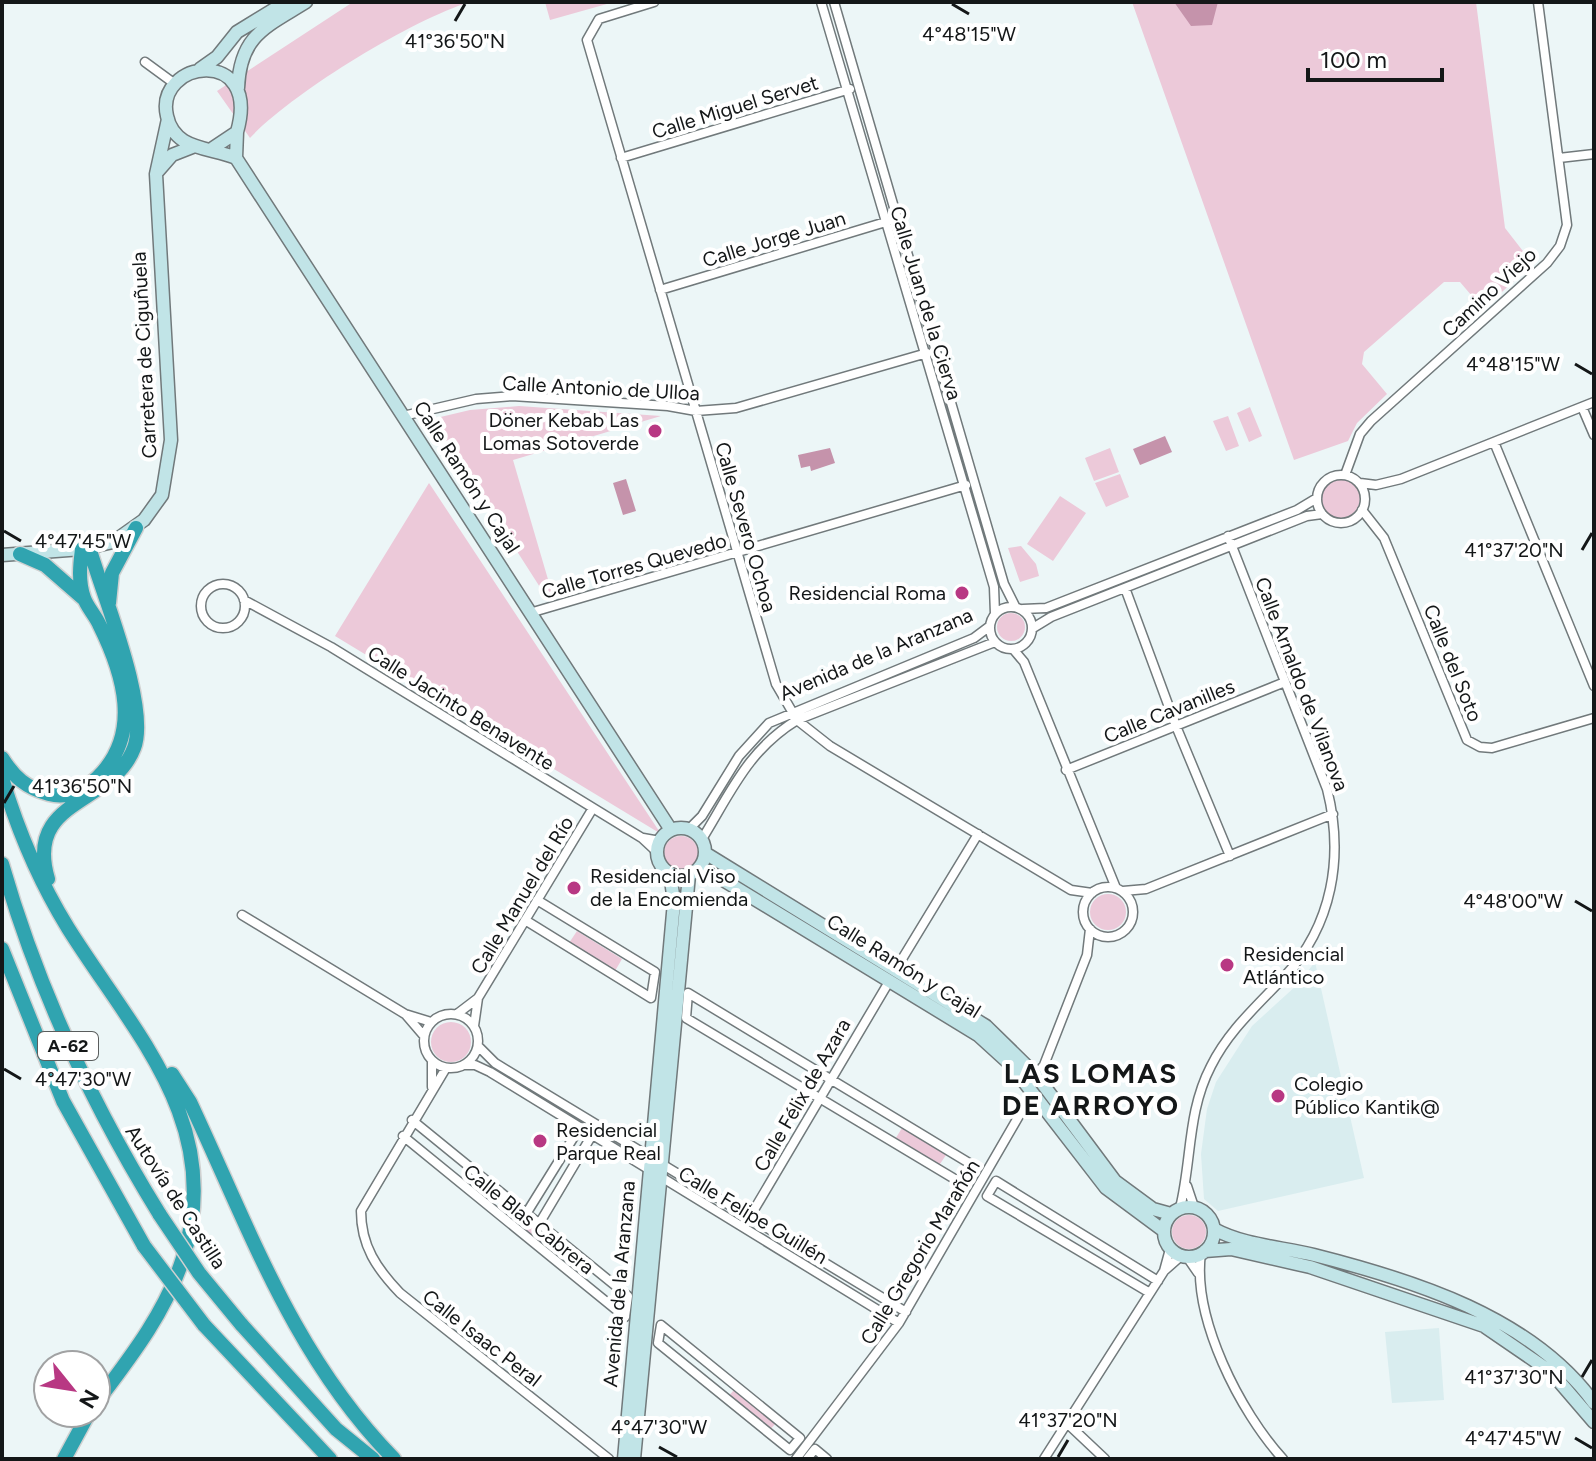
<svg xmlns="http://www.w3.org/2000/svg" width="1596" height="1461" font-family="Figtree,sans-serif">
  <rect width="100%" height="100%" fill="#ecf6f7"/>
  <path fill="#d9edef" d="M 1315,962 L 1364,1178 L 1218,1211 L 1204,1199 L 1201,1154 L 1207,1109 L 1216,1082 L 1252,1026 L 1297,985 Z
    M 1439,1328 L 1444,1400 L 1392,1403 L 1385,1332 Z"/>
  <path fill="#ecc9d9" d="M 353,2 L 470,2 C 411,20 292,93 250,138 L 217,91 Z
    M 545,2 L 614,2 L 550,20 Z
    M 1132,2 L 1476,2 L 1505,228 L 1533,264 L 1483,309 L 1460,282 L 1444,282 L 1364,352 L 1362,364 L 1387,394 L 1357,423 L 1348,441 L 1294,460 Z
    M 519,406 L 661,416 L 513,460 L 552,593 L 545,595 L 432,419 L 470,410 Z
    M 1250,407 L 1262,436 L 1249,442 L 1237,413 Z
    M 1228,416 L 1239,446 L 1226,451 L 1213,421 Z
    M 1110,448 L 1119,472 L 1094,481 L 1085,458 Z
    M 1120,474 L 1129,497 L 1106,507 L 1095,483 Z
    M1320 498a20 20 0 1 1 40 0a20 20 0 1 1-40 0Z
    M 429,483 L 661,834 L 335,636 Z
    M 1060,496 L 1086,513 L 1053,561 L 1027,544 Z
    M 1021,546 L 1036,564 L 1039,576 L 1020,582 L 1008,548 Z
    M997 627a14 14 0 1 1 28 0a14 14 0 1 1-28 0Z
    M664 853a17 17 0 1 1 34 0a17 17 0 1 1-34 0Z
    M1090 912a18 18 0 1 1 36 0a18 18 0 1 1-36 0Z
    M 577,931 L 622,959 L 615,971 L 569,943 Z
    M431 1042a20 20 0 1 1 40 0a20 20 0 1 1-40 0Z
    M 902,1128 L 946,1155 L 938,1167 L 894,1141 Z
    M 509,1202 L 547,1233 L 538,1245 L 499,1214 Z
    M1172 1232a17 17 0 1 1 34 0a17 17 0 1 1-34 0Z
    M 734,1390 L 776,1423 L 767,1433 L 725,1400 Z"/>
  <path fill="#c593ab" d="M 1174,2 L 1218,2 L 1212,25 L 1191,26 Z
    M 1165,436 L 1172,452 L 1140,465 L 1133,449 Z
    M 830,448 L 835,463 L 811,471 L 810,466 L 801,468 L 798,455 Z
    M 626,479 L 636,511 L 623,515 L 613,483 Z"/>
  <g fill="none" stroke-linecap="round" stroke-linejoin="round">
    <g stroke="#71797b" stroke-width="11">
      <path id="street" d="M 654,2 L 599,19 L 587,40 L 776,684 L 797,720 L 830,746 L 1071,890 L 1092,893
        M 821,2 L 994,587 L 995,614
        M 834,2 L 1004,584 L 1015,606
        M 145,62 L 175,84
        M 621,158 L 850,89
        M 1559,158 L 1594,154
        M 660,290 L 889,221
        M 1582,407 L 1594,435
        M 403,416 L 476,399 L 512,396 L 668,406 L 696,411 L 736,408 L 927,353
        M 1494,442 L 1594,686
        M 1345,475 L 1360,434 L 1371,421 L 1547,263 L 1560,246 L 1567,225 L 1538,2
        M1317 499a24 24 0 1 1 48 0a24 24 0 1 1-48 0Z
        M 1360,483 L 1376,485 L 1401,479 L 1594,402
        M 1362,510 L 1384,538 L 1467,740 L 1480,747 L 1492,748 L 1594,718
        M201 606a22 22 0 1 1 44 0a22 22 0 1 1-44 0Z
        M 1125,588 L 1176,726 L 1230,856
        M 244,600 L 331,647 L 642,838 L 657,852
        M990 628a21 21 0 1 1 42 0a21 21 0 1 1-42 0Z
        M 1023,609 L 1046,608 L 1297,510 L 1317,498
        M 533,612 L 966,485
        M 1033,628 L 1051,617 L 1307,516 L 1322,514
        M 1013,649 L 1024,662 L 1116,888
        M 1066,770 L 1285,682
        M 689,829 L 702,816 L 739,756 L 769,723 L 974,638 L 990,626
        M 643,838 L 660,841
        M 702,839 C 731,792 748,750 797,720 L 995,642
        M1083 912a25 25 0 1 1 50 0a25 25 0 1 1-50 0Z
        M 1123,891 L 1146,889 L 1333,814
        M 242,915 L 405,1014 L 431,1022
        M 525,920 L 651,998 L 655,972 L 537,900
        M 896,969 L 978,834
        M 688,993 L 974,1166 L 963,1184 L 686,1018 Z
        M424 1041a27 27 0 1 1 54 0a27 27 0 1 1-54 0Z
        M 457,1014 L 478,998 L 593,808
        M 406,1015 L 424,1036
        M 474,1026 L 478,998
        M 478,1046 L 495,1063 L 906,1312
        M 464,1065 L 475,1065 L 490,1072 L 899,1323
        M 446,1068 L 361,1211 C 361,1246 377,1269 400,1293 L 609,1459
        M 1036,1075 L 1044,1065 L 1087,955 L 1090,929
        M 432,1087 L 432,1061
        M 412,1120 L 628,1296 L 625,1317
        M 403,1136 L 625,1317
        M 1187,1186 L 1194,1207
        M 1180,1208 C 1192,1160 1187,1112 1211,1066 C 1229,1030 1257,1006 1284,977 C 1333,925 1344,856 1327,789 L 1228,536
        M 526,1214 L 580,1127
        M 748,1220 L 890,980
        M 539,1224 L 592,1135
        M 1201,1253 C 1192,1318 1240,1412 1283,1459
        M 1187,1257 L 1198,1273
        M 1164,1271 L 1181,1256
        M 1150,1293 L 987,1196 L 996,1181 L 1158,1281
        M 661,1325 L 800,1438 L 790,1450 L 658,1343 Z
        M 1069,1425 L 1105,1459
        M 796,1459 L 899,1323 L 1020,1114 L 1035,1095
        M 807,1459 L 815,1449 L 827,1459
        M 1044,1459 L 1164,1271 L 1170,1249"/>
    </g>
    <g stroke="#71797b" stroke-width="15">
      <path id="secondary" d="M 200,69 L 217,57 L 237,32 L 286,2
        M 238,88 C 240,35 266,27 306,2
        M 237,132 L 236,158 L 671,830
        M 213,148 L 237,132 C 262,45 154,60 167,116 C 169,126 175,135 184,141 C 199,150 220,151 236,158
        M 158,171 L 172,155 L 195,146
        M 2,555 L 82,549 L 113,542 L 144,520 L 162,495 L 171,440 L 156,174 L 168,119
        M657 852a24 24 0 1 1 48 0a24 24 0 1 1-48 0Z
        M 705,853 L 986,1026 L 1036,1075 L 1115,1181 L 1153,1209 L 1171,1214
        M 697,870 L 715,875 L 978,1035 L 1011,1065 L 1106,1188 L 1164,1231
        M1164 1232a25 25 0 1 1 50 0a25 25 0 1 1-50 0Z
        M 1214,1229 C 1243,1245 1281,1247 1314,1255 C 1413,1280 1532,1317 1594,1403
        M 1205,1251 L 1231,1249 L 1310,1267 L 1484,1326 L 1551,1372 L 1594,1422
        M 624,1459 L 674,902 L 670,873
        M 634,1459 L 689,875"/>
    </g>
    <g stroke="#d0d1d1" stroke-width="17">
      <path id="highway" d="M 20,554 L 45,565 L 84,599
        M 109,603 L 112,573 L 136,528
        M 2,758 C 14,777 26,788 49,794 C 68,799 83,791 98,777 C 142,734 124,674 99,624 C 95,615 87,607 84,598 C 78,581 80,565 82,549
        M 2,778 C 18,831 39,881 68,928 C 133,1032 226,1124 183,1258 C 166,1312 130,1358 96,1403
        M 2,864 C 38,989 92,1105 160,1215
        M 48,879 C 24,798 112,806 134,748 C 150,707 102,593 89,547
        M 2,949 L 63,1101 L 144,1246
        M 172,1074 L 190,1102 C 250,1230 294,1357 394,1459
        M 241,1324 L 336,1429 L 373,1459
        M 204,1325 L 330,1459
        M 64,1459 L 89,1413"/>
    </g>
    <use href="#street" stroke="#fff" stroke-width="8"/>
    <use href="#secondary" stroke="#c1e4e7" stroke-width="12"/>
    <use href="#highway" stroke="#30a4b0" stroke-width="14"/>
    <g stroke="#d0d1d1" stroke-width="17" stroke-linecap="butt">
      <path id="highway-bridge" d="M 160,1215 L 199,1273 L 241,1324
        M 144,1246 L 204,1325"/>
    </g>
    <use href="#highway-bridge" stroke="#30a4b0" stroke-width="14"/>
  </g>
  <path fill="none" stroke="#141718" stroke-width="3" d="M 952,4 L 969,14M 455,21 L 465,4M 1575,364 L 1592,374M 4,531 L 21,541M 1582,550 L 1592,533M 4,803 L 14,786M 1575,901 L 1592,911M 4,1069 L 21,1079M 1582,1377 L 1592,1360M 1575,1438 L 1592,1448M 659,1447 L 677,1457M 1058,1457 L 1068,1440"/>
  <g fill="#b83883" stroke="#fff" stroke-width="3">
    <circle cx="655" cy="431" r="8"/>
    <circle cx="962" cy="593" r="8"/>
    <circle cx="574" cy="888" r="8"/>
    <circle cx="1227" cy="965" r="8"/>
    <circle cx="1278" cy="1096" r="8"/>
    <circle cx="540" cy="1141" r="8"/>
  </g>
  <g text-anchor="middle" stroke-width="8" stroke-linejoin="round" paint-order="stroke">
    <rect fill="#fff" stroke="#5a5d5d" stroke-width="2" x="38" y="1032" width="60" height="28" rx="6"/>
    <g font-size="18" font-weight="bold" fill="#141718">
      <text x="68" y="1052">A-62</text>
    </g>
    <g font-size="20" fill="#141718" stroke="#fff">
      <text transform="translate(735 107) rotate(-17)" y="7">Calle Miguel Servet</text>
      <text transform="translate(774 239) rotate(-17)" y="7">Calle Jorge Juan</text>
      <text transform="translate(1489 292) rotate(-43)" y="7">Camino Viejo</text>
      <text transform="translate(926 303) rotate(73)" y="7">Calle Juan de la Cierva</text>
      <text transform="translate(144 355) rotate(-93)" y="7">Carretera de Ciguñuela</text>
      <text transform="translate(601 388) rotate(3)" y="7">Calle Antonio de Ulloa</text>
      <text transform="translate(467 477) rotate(57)" y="7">Calle Ramón y Cajal</text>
      <text transform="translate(746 527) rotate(74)" y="7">Calle Severo Ochoa</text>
      <text transform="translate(634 566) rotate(-16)" y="7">Calle Torres Quevedo</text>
      <text transform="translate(876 654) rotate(-23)" y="7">Avenida de la Aranzana</text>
      <text transform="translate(1453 663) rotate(68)" y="7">Calle del Soto</text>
      <text transform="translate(1302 684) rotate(69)" y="7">Calle Arnaldo de Vilanova</text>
      <text transform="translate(461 708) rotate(32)" y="7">Calle Jacinto Benavente</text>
      <text transform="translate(1169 711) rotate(-22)" y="7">Calle Cavanilles</text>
      <text transform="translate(522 895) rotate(-59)" y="7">Calle Manuel del Río</text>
      <text transform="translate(904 966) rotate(32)" y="7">Calle Ramón y Cajal</text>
      <text transform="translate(802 1095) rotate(-60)" y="7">Calle Félix de Azara</text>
      <text transform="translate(176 1197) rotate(57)" y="7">Autovía de Castilla</text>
      <text transform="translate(753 1215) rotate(31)" y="7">Calle Felipe Guillén</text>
      <text transform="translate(529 1219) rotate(39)" y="7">Calle Blas Cabrera</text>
      <text transform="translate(920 1252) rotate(-59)" y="7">Calle Gregorio Marañón</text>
      <text transform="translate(619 1284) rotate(-85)" y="7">Avenida de la Aranzana</text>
      <text transform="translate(482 1338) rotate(38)" y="7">Calle Isaac Peral</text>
    </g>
    <g font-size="20" fill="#141718" stroke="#fff" text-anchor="start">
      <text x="639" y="427" text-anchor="end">Döner Kebab Las<tspan x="639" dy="23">Lomas Sotoverde</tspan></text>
      <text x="946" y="600" text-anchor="end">Residencial Roma</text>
      <text x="590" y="883">Residencial Viso<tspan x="590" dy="23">de la Encomienda</tspan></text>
      <text x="1243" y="961">Residencial<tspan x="1243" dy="23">Atlántico</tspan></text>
      <text x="1294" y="1091">Colegio<tspan x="1294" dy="23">Público Kantik@</tspan></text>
      <text x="556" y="1137">Residencial<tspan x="556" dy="23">Parque Real</tspan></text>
    </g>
    <g font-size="28" font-weight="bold" letter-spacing="2" fill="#141718" stroke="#fff">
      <text x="1091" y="1083">LAS LOMAS<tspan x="1091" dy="32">DE ARROYO</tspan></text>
    </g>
  </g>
  <g font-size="20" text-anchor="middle" fill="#141718" stroke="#fff" stroke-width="8" stroke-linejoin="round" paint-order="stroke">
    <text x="969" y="41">4°48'15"W</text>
    <text x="455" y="48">41°36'50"N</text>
    <text x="1513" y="371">4°48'15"W</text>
    <text x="83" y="548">4°47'45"W</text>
    <text x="1514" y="557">41°37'20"N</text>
    <text x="82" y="793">41°36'50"N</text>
    <text x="1513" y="908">4°48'00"W</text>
    <text x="83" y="1086">4°47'30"W</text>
    <text x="1514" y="1384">41°37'30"N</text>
    <text x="1068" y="1427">41°37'20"N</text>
    <text x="659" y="1434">4°47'30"W</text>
    <text x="1513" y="1445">4°47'45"W</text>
  </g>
  <rect width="1596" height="1461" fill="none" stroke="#141718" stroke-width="8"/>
  <g transform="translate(72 1389) rotate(120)"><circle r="38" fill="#ffffff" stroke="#a1a2a3" stroke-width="2"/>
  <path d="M0-6L14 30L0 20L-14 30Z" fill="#b83883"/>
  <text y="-12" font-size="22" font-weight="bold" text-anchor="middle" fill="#141718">N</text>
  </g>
  <path d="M1308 68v12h134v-12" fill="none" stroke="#141718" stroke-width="4"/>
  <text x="1320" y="68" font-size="24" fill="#141718" stroke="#ffffff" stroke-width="6" paint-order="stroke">100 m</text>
</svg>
